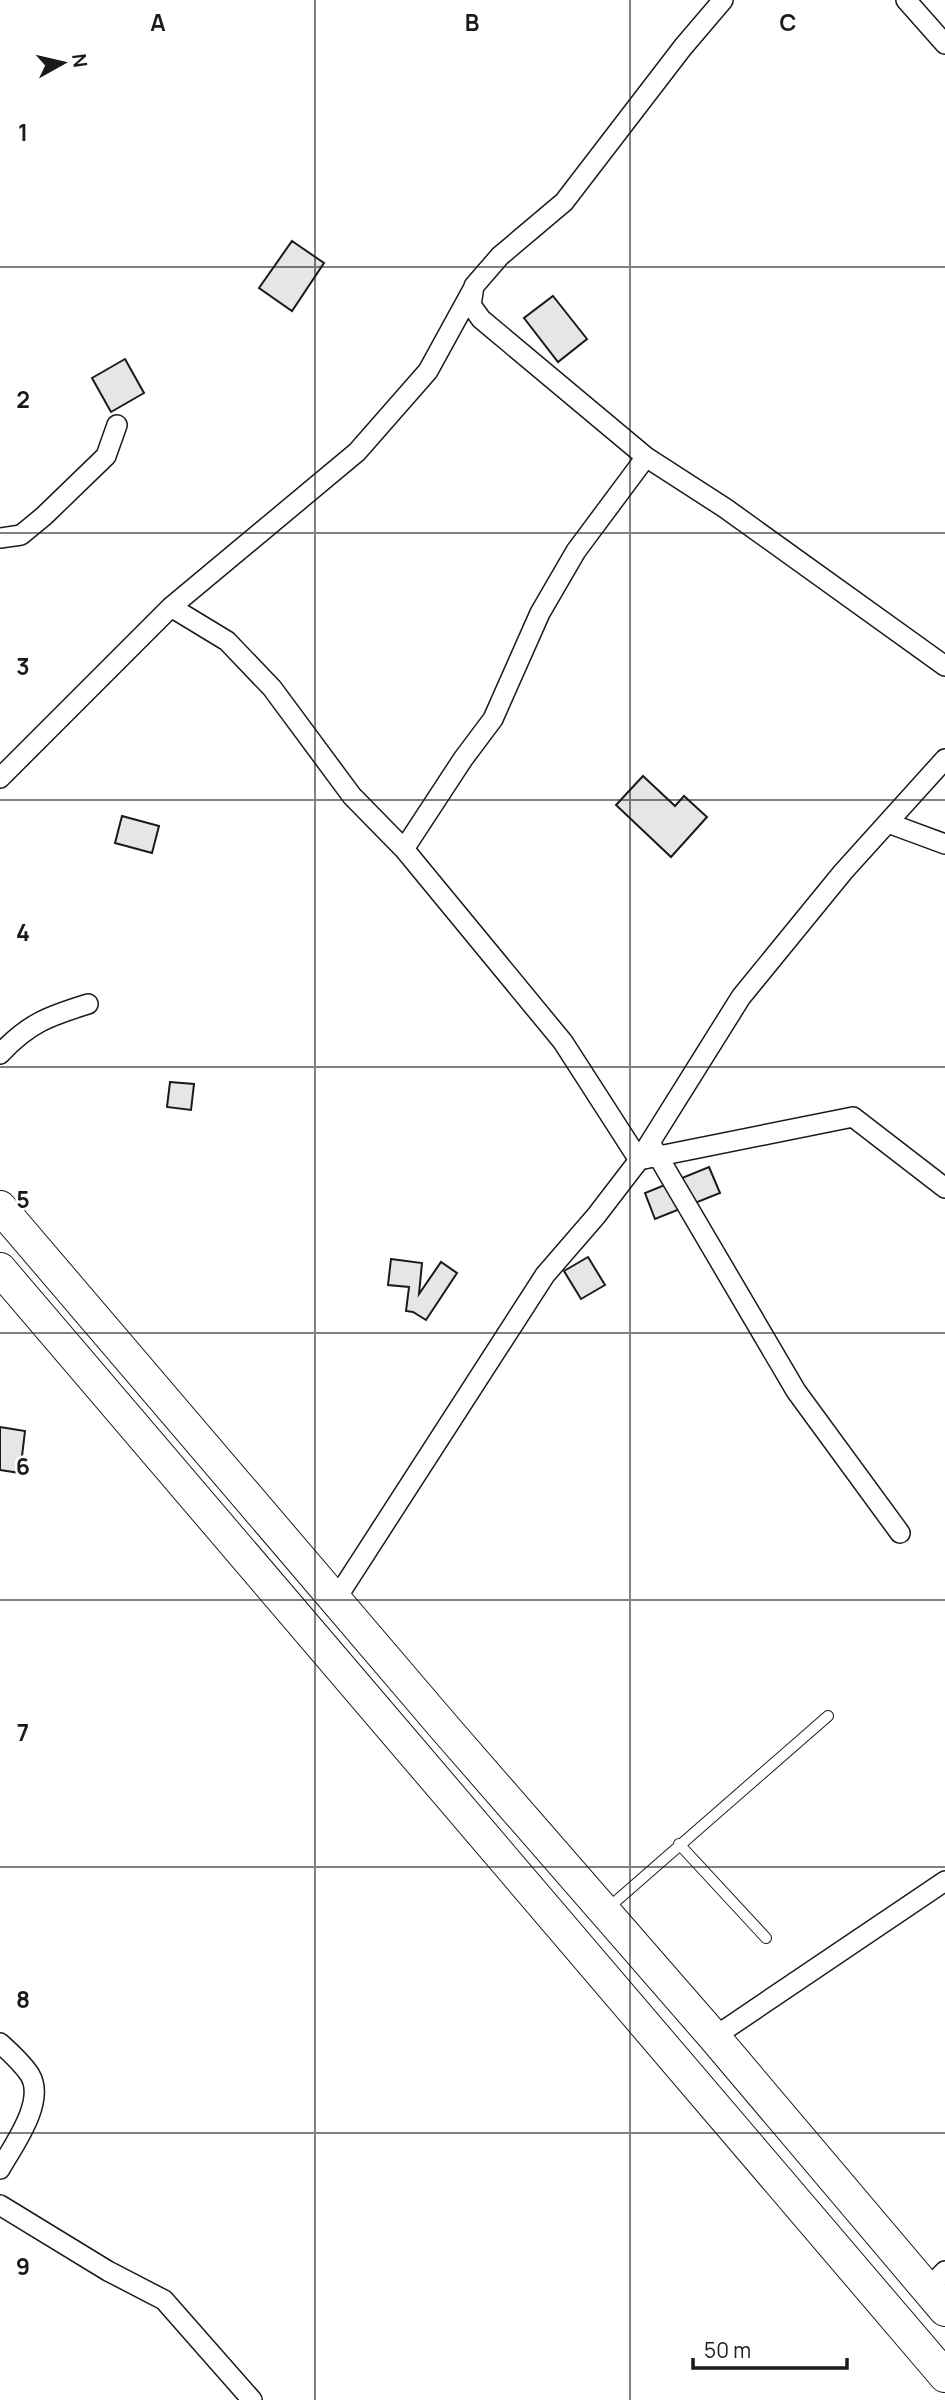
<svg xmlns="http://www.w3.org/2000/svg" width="945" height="2400" font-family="Manrope,sans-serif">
  <rect width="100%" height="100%" fill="#fff"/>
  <path fill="#e6e6e6" stroke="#1a1a1a" stroke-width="2" d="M 292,241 L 324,263 L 292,311 L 259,288 Z
    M 553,296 L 587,339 L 558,362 L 524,318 Z
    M 125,359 L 144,393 L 111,412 L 92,378 Z
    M 643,776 L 675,806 L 684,796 L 707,817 L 671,857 L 616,805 Z
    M 122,816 L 159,826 L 152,853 L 115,843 Z
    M 170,1082 L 194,1084 L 191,1110 L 167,1107 Z
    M 709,1167 L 720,1193 L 655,1219 L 645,1193 Z
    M 588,1257 L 605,1285 L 581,1299 L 564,1271 Z
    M 391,1259 L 422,1263 L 419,1294 L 441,1262 L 457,1273 L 426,1320 L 413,1312 L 406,1311 L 409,1287 L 388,1285 Z
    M 0,1427 L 25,1431 L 20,1473 L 0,1470 Z"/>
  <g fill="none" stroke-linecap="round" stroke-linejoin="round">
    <g stroke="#1a1a1a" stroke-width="12">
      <path id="service" d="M 679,1844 L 766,1938
        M 607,1909 L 828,1716"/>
    </g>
    <g stroke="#1a1a1a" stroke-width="22">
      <path id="minor" d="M 723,0 L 683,47 L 564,202 L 500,256 L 474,286 L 471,305 L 481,319 L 646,457 L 725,508 L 945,666
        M 906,0 L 945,44
        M 0,538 L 21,535 L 44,516 L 106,456 L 117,425
        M 171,607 L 227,641 L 272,688 L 352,796 L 404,849 L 563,1042 L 639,1160 L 853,1117 L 945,1188
        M 0,778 L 171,607 L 357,452 L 428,371 L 473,289
        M 888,823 L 945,844
        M 404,849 L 463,759 L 493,719 L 540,613 L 576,551 L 646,457
        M 0,1054 C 29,1023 49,1016 88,1004
        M 652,1146 L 796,1391 L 900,1533
        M 336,1599 L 545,1275 L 596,1216 L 639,1160 L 741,997 L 843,872 L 945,759
        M 714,2037 L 945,1881
        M 0,2043 C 10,2052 23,2064 30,2075 C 46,2102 13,2146 0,2169
        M 0,2205 L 108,2271 L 164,2300 L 252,2400
        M 927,2289 L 945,2271"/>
    </g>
    <g stroke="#1a1a1a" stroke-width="34">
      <path id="trunk" d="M 0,1207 L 444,1727 L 714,2037 L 945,2310
        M 0,1269 L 945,2376"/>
    </g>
    <use href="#service" stroke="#fff" stroke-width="10"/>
    <use href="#minor" stroke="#fff" stroke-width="19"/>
    <use href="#trunk" stroke="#fff" stroke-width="32"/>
  </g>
  <path fill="none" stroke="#1a1a1a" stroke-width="2" stroke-opacity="0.55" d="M 315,0 L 315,2400M 630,0 L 630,2400M 0,267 L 945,267M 0,533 L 945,533M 0,800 L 945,800M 0,1067 L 945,1067M 0,1333 L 945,1333M 0,1600 L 945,1600M 0,1867 L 945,1867M 0,2133 L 945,2133"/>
  <g font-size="23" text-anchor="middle" font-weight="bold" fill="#1a1a1a" stroke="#fff" stroke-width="5" stroke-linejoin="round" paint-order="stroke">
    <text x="158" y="31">A</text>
    <text x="472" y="31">B</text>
    <text x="788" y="31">C</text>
    <text x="23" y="141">1</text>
    <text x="23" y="408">2</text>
    <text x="23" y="675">3</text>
    <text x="23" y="941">4</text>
    <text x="23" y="1208">5</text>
    <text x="23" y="1475">6</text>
    <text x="23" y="1741">7</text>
    <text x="23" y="2008">8</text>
    <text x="23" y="2275">9</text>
  </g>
  <g transform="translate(63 63) rotate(82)" stroke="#ffffff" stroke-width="5" paint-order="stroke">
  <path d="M0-5L12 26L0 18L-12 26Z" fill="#1a1a1a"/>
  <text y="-10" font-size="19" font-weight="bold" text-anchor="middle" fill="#1a1a1a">N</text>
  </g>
  <path d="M693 2358v10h154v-10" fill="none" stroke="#1a1a1a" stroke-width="3.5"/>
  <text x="704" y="2358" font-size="21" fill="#1a1a1a" stroke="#ffffff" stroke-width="5" paint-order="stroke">50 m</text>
</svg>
